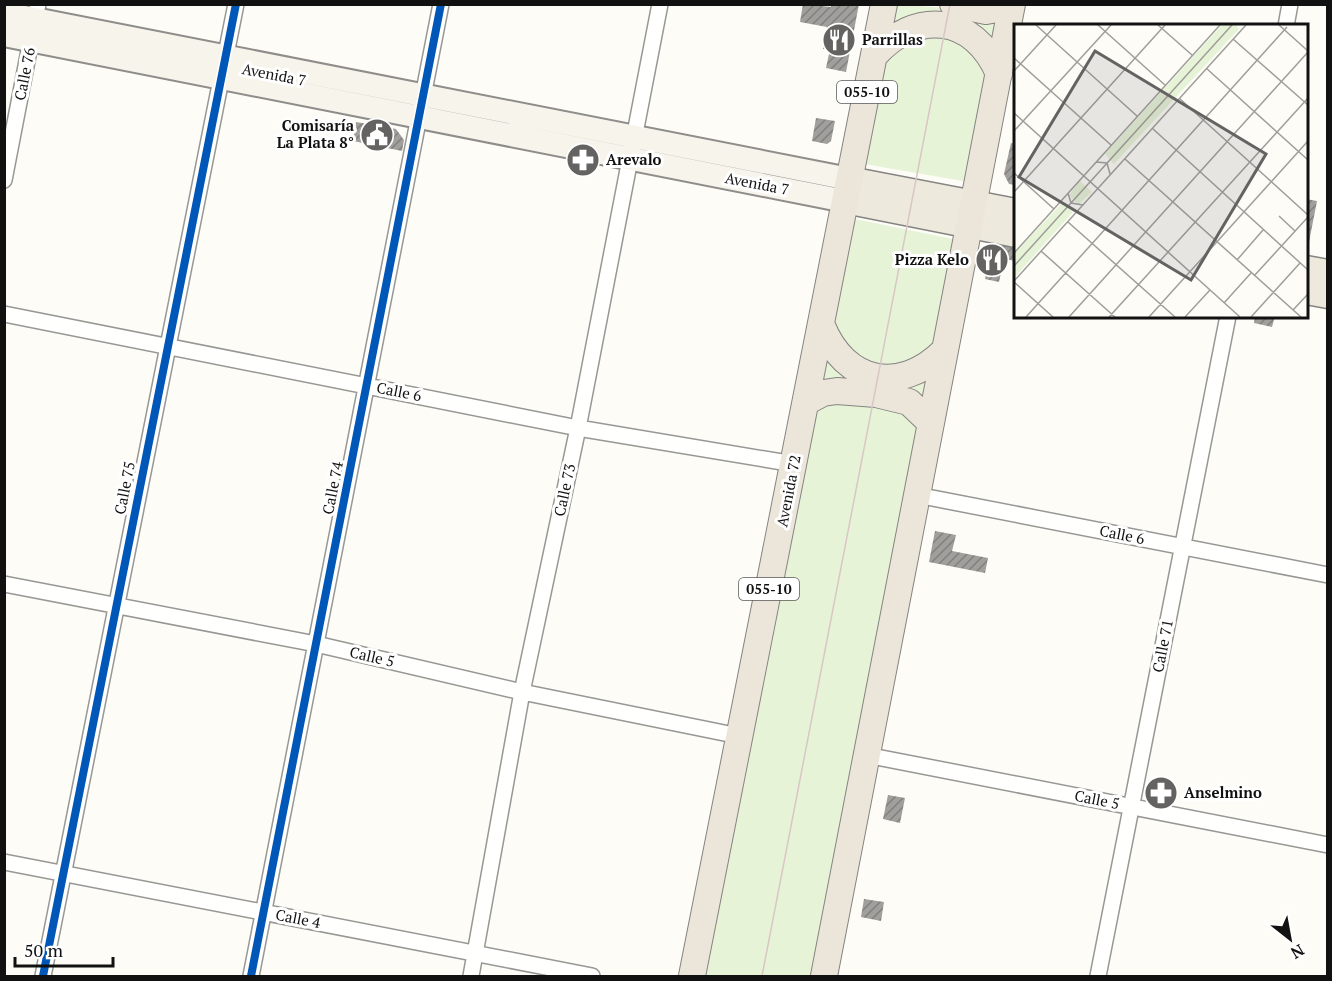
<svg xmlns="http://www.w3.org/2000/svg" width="1332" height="981" font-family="'PT Serif',serif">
  <defs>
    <pattern id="building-hatch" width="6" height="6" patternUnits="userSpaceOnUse" patternTransform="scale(1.5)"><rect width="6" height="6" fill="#a19f9c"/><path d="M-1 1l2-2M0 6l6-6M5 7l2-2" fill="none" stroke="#82807e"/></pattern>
  </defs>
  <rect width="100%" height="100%" fill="#fdfcf7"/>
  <path fill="#e7f3d7" d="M 896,5 C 931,5 967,12 1002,15 L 996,47 L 982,32 L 889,29 Z
    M 940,33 L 978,49 L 990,83 L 969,182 L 864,164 C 870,133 875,63 899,44 C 909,37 928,36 940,33 Z
    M 855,219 L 958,240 L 935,345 L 918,364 L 872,370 L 839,340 L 835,320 Z
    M 827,356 L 928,376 L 923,407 L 821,385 Z
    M 824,398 L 906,407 L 918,425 L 811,976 L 704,976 L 816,406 Z"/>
  <path fill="url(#building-hatch)" d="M 803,4 L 831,7 L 831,4 L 859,4 L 846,72 L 826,68 L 830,49 L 823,49 L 827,27 L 800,22 Z
    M 816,118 L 835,121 L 831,141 L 827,144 L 812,141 Z
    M 356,122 L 396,129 L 404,140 L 402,151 L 353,141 Z
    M 1011,143 L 1016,144 L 1016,185 L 1009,184 L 1004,174 Z
    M 1306,199 L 1317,201 L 1309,242 L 1306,241 Z
    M 992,242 L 1016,242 L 1016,261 L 1004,259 L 999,282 L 985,279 Z
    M 1255,316 L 1275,316 L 1272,327 L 1254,323 Z
    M 935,531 L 956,535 L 952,551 L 988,558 L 985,573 L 929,562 Z
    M 888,795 L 905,798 L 900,823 L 883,819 Z
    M 864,899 L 884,902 L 881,921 L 861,917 Z"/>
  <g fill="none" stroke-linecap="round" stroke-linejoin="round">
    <g stroke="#979795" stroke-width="18">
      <path id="minor" d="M 1286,26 L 1290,4
        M 4,180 L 38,4
        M 4,314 L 578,428 L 794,464
        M 917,495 L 1328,575
        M 4,584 L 316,644 L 522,692 L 739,736
        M 866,755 L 1328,845
        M 4,862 L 592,976
        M 43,976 L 236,4
        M 251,976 L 441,4
        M 471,976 L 522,692 L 578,428 L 660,4
        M 1098,976 L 1228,316"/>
    </g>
    <g stroke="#8e8d8b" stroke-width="26">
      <path id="secondary" d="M 4,13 L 849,179
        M 4,35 L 845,201"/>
    </g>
    <g stroke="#858482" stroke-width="27">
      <path id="primary" d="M 849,179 L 1016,211
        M 845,201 L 1016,235
        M 1306,268 L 1328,272
        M 1306,292 L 1328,296"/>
    </g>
    <g stroke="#858482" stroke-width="28">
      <path id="trunk" d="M 953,4 L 986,11 L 1002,8 L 1005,4
        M 874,56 C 915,9 974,14 999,74
        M 822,326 C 845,383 900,395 944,351
        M 806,402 L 823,393 L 837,391 L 876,394 L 909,402 L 931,423
        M 692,976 L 884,4
        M 824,976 L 1012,4"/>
    </g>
    <use href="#minor" stroke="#fffffe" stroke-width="15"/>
    <use href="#secondary" stroke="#f6f4eb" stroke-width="22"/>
    <use href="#primary" stroke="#ede9dc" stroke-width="24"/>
    <use href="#trunk" stroke="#ece5da" stroke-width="26"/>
    <path stroke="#d9c6c7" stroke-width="1.5" d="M 762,976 L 950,4"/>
    <g stroke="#fff" stroke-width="11">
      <path id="cycleway" d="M 43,976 L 236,4
        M 251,976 L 441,4"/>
    </g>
    <use href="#cycleway" stroke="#0057b8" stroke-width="8"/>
  </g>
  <defs>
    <g id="restaurant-disc" transform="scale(1.725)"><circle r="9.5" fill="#646362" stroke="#fff"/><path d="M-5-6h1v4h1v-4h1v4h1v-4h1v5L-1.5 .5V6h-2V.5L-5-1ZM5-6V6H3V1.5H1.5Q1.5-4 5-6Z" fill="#fff"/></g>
    <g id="civic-disc" transform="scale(1.725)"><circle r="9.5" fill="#646362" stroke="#fff"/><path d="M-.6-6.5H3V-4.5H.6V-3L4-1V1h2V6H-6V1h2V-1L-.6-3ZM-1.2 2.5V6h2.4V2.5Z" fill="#fff"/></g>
    <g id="pharmacy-disc" transform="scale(1.725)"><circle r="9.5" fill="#646362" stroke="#fff"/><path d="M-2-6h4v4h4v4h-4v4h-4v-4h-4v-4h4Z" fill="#fff"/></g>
  </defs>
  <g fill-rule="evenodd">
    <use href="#restaurant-disc" x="839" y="40"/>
    <use href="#civic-disc" x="377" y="135"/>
    <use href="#pharmacy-disc" x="583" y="160"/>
    <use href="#restaurant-disc" x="992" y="260"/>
    <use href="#pharmacy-disc" x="1161" y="793"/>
  </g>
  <g text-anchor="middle" stroke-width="6" stroke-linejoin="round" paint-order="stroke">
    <g fill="#fff" stroke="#585858" stroke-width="1.5">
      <rect x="837" y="81" width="60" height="22" rx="4.5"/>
      <rect x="739" y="578" width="60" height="22" rx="4.5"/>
    </g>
    <g font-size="14" font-weight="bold" fill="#111">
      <text x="867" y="97">055-10</text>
      <text x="769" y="594">055-10</text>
    </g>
    <g font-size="15" font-weight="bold" fill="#111" stroke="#fff" text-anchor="start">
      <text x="862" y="45">Parrillas</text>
      <text x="354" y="131" text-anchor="end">Comisaría<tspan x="354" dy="17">La Plata 8°</tspan></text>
      <text x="606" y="165">Arevalo</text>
      <text x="969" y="265" text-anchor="end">Pizza Kelo</text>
      <text x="1184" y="798">Anselmino</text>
    </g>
    <g font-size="15" fill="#111" stroke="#fff">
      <text transform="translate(25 74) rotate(-79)" y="5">Calle 76</text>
      <text transform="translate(274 75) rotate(11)" y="5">Avenida 7</text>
      <text transform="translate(757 184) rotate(11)" y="5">Avenida 7</text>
      <text transform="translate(399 392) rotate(11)" y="5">Calle 6</text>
      <text transform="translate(125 488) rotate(-79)" y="5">Calle 75</text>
      <text transform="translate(333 488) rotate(-79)" y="5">Calle 74</text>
      <text transform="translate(565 490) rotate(-78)" y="5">Calle 73</text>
      <text transform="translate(789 491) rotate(-79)" y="5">Avenida 72</text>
      <text transform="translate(1122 535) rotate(11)" y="5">Calle 6</text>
      <text transform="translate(1163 646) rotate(-79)" y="5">Calle 71</text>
      <text transform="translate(372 657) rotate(13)" y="5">Calle 5</text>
      <text transform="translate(1097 800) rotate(11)" y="5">Calle 5</text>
      <text transform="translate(298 919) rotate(11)" y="5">Calle 4</text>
    </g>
  </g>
  <g transform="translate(1014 24)">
    <rect width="294" height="294" fill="#fdfcf7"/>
    <path d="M 208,1 L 222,1 L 225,5 L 100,140 L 91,130 ZM 66,157 L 78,168 L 64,181 L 55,171 ZM 49,178 L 59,188 L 0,254 L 0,230 Z" fill="#e7f3d7"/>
    <path fill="none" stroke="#9f9e9b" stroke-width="1.5" d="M 22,1 L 123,92M 84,1 L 151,61M 144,1 L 178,31M 265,1 L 294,27M 219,15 L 294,81M 0,34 L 97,121M 192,44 L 294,136M 0,47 L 42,1M 165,74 L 294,191M 0,89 L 226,293M 138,104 L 294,246M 0,107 L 97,1M 111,135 L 287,293M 82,138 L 93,139 L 96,150M 0,149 L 40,185M 0,168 L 151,1M 54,169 L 57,179 L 69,181M 265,192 L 281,207M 54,198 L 161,293M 27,227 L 101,293M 0,229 L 206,1M 223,236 L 249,206M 0,242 L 218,1M 240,252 L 294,193M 0,257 L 232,1M 0,258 L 39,293M 210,279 L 237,249M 279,286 L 294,270M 12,293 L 273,3M 55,293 L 294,28M 95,293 L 294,74M 135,293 L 294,117M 171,293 L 196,266M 237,293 L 286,239"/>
    <path fill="#646362" fill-opacity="0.15" stroke="#646362" stroke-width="3" d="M 81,27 L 252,130 L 177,256 L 5,153 Z"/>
    <rect width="294" height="294" fill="none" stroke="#111" stroke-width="3"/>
  </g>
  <rect width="1332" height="981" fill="none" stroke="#111111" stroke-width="12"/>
  <g transform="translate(1290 939) rotate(149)" stroke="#ffffff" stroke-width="4.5" paint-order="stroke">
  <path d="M0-4.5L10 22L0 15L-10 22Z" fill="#111111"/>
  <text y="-9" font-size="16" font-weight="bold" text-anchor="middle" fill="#111111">N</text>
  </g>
  <path d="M15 957v9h98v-9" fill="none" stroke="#111111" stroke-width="3"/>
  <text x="24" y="957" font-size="18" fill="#111111" stroke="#ffffff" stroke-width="4.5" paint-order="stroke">50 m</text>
</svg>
